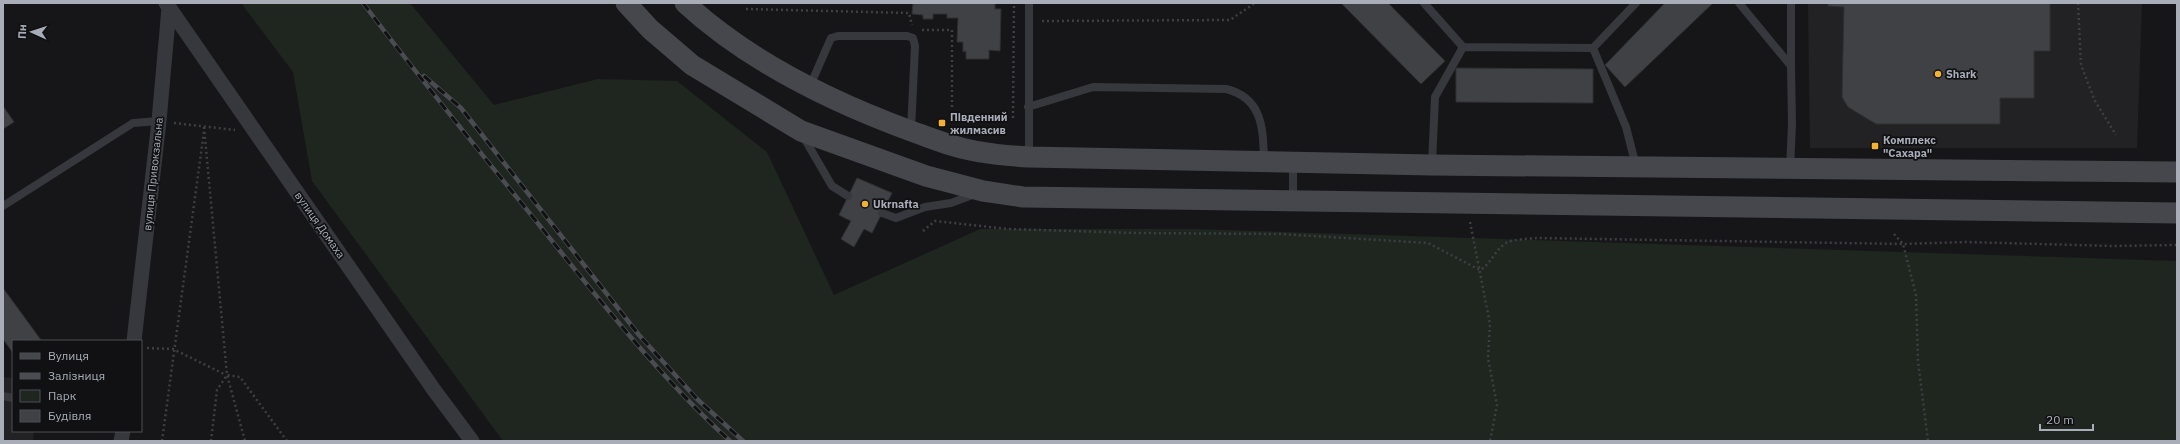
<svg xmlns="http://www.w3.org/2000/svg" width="2180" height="444" font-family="'IBM Plex Sans',sans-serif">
  <rect width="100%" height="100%" fill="#161618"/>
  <path fill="#222225" d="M 1808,3 L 2142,3 L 2137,148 L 1810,148 Z
    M 3,377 L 13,378 L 13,431 L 34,431 L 33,441 L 3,441 Z"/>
  <path fill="#1e261f" d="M 241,3 L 410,3 L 494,105 L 598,79 L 677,81 L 767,152 L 834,295 L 980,229 L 1194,229 L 2177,261 L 2177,441 L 503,441 L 312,181 L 293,72 Z"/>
  <path fill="#404145" stroke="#303034" d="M 913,3 L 995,3 L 995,9 L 1001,9 L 1000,51 L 989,50 L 989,59 L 966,59 L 966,51 L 963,52 L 963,42 L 957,42 L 958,18 L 947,18 L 947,14 L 933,14 L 933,19 L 923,19 L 923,15 L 912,14 Z
    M 1341,3 L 1388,3 L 1445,61 L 1421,84 Z
    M 1665,3 L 1713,3 L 1625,87 L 1605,65 Z
    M 1828,3 L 2050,3 L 2050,51 L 2034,51 L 2034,98 L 2000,98 L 2000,124 L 1876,124 L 1848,107 L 1842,97 L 1844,7 L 1828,6 Z
    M 1456,68 L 1593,69 L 1593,103 L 1456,102 Z
    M 3,106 L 14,122 L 3,129 Z
    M 857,178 L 892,193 L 872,233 L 864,229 L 854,247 L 841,239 L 851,221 L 839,215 Z
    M 3,288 L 41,340 L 13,341 L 13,353 L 3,339 Z"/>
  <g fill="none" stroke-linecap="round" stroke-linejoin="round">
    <path stroke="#3d3f44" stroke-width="2.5" stroke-dasharray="2 3" stroke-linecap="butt" d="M 2078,3 L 2081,65 L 2095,101 L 2116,135
      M 746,9 L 909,13 L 912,25
      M 1042,21 L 1230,20 L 1255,3
      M 922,30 L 952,30 L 952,110
      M 1013,118 L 1014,3
      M 174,123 L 235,130
      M 204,127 L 227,375 L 245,441
      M 1470,222 L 1490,324 L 1488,358 L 1497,405 L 1490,441
      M 923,231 L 935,221 L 1008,229 L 1135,233 L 1280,234 L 1428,243 L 1480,270 C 1491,264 1495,250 1506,243 C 1513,239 1528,239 1537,238 L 1903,244 L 1966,242 L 2113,246 L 2177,245
      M 1894,234 L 1903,244 L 1916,295 L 1918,361 L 1928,441
      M 147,348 L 173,349 L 226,375
      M 162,441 L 204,131
      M 211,441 L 217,390 L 227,375 L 240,377 L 287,441"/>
    <path stroke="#37383d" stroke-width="8" d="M 1424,3 L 1463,47 L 1593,48 L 1636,3
      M 1739,3 L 1791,66 L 1792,124 L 1790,168
      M 1593,48 L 1626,127 L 1636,166
      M 1791,66 L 1791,3
      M 810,86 L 831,38 L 838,36 L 907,36 L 913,38 L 915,46 L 911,130
      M 1028,107 L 1093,87 L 1226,89 C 1263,98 1263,129 1264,160
      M 803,136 L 832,186 L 848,196
      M 1029,156 L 1029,3
      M 1432,164 L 1435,97 L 1463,47
      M 1293,199 L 1293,162
      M 3,206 L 133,123 L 159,121
      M 882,213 L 896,218 L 925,207 L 951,203 L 975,194
      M 3,396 L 13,398"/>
    <path stroke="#37383d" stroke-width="15" d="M 166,3 L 434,390 L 472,441
      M 134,341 L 159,121 L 169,8
      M 121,441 L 123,431"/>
    <path stroke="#45474d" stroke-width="21" d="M 626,3 L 650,29 L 692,65 L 801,131 L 926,176 L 983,191 L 1023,197 L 2177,213
      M 685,3 C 748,61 832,102 911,131 C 934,139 957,149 981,152 C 997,155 1013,156 1029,157 L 1432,165 L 2177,172"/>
    <g stroke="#4a4c52" stroke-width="4.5">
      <path id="rail" d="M 363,3 C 420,79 480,152 540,226 C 600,301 659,376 730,441
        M 424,76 L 461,108 L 639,335 L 696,398 L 743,441"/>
    </g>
    <use href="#rail" stroke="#111113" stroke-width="3" stroke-dasharray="9" stroke-linecap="butt"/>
  </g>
  <g fill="#f2b134" stroke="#111113" stroke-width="1.5">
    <circle cx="1938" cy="74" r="4"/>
    <rect x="938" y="119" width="8" height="8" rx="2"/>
    <rect x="1871" y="142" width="8" height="8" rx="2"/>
    <circle cx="865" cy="204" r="4"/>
  </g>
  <g text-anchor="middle" stroke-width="3.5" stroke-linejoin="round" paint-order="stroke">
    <g font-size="11" font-weight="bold" fill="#a8adb8" stroke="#111113" text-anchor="start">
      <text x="1946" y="78">Shark</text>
      <text x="950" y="121">Південний<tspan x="950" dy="13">жилмасив</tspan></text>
      <text x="1883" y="144">Комплекс<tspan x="1883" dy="13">"Сахара"</tspan></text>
      <text x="873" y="208">Ukrnafta</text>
    </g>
    <g font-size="11" fill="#a8adb8" stroke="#111113">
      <text transform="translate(153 174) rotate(-84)" y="4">вулиця Привокзальна</text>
      <text transform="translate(320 225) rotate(55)" y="4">вулиця Домаха</text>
    </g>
  </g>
  <rect width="2180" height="444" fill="none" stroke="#a8adb8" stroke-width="8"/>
  <rect x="12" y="340" width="130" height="92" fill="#111113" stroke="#4d4f55"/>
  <rect x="20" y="353" width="20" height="6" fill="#45474d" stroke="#4d4f55"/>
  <text x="48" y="360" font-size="12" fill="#a8adb8">Вулиця</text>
  <rect x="20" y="373" width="20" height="6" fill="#4a4c52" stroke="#4d4f55"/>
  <text x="48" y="380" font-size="12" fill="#a8adb8">Залізниця</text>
  <rect x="20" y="390" width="20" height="12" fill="#1e261f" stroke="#4d4f55"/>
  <text x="48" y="400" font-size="12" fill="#a8adb8">Парк</text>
  <rect x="20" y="410" width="20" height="12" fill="#404145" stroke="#4d4f55"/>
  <text x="48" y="420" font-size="12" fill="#a8adb8">Будівля</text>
  <g transform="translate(32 32) rotate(273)" stroke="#111113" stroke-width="3" paint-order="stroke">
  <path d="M0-3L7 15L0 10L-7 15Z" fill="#a8adb8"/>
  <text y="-6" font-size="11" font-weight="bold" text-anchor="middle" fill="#a8adb8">Пн</text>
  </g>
  <path d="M2040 424v6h53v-6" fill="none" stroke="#a8adb8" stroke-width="2"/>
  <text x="2046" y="424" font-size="12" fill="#a8adb8" stroke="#111113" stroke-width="3" paint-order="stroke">20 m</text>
</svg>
